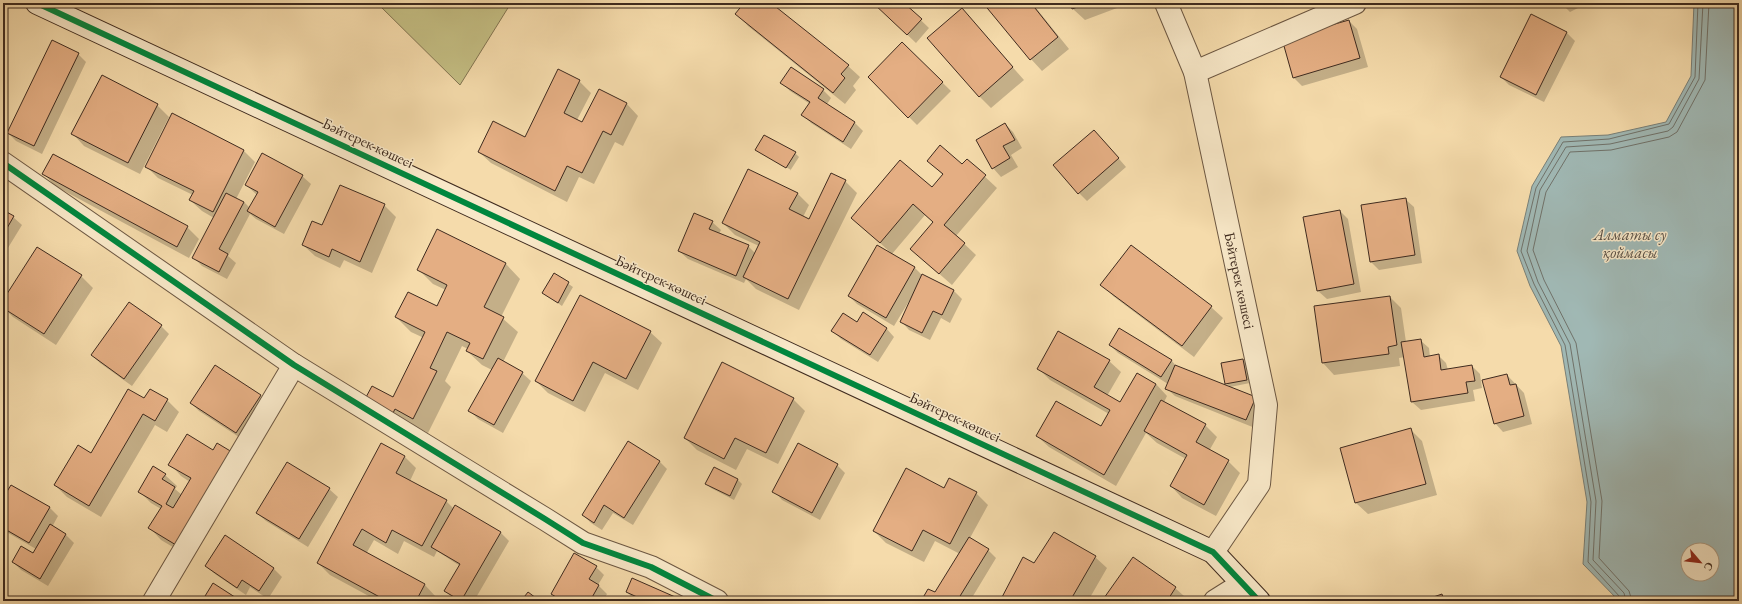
<svg xmlns="http://www.w3.org/2000/svg" width="1742" height="604" font-family="'EB Garamond',serif">
  <rect width="100%" height="100%" fill="#f5dbab"/>
  <filter id="stains"><feTurbulence type="fractalNoise" baseFrequency=".005" numOctaves="4"/><feColorMatrix values="0 0 0 0 .2 0 0 0 0 .09 0 0 0 0 .02 0 0 0 .5 -.17"/></filter>
  <radialGradient id="worn" r=".72"><stop offset=".6" stop-color="#630" stop-opacity="0"/><stop offset="1" stop-color="#630" stop-opacity=".3"/></radialGradient>
  <path fill="#c4be83" stroke="#827451" d="M 377,3 L 511,3 L 460,85 Z"/>
  <path fill="#a0b8b4" stroke="#798078" fill-rule="evenodd" d="M 1694,3 L 1739,3 L 1739,601 L 1619,601 L 1583,564 L 1587,502 L 1561,346 L 1530,286 L 1517,251 L 1532,186 L 1561,137 L 1608,135 L 1666,122 L 1691,76 ZM 1688,550 L 1712,550 L 1712,574 L 1688,574 Z"/>
  <path fill="#0003" d="M 746,3 L 770,3 L 848,66 L 860,77 L 853,86 L 856,90 L 845,104 L 748,26 L 737,14 Z
    M 874,3 L 903,3 L 929,28 L 916,43 Z
    M 985,3 L 1032,3 L 1069,49 L 1042,71 L 1031,59 Z
    M 1071,3 L 1115,3 L 1117,8 L 1085,20 L 1073,9 Z
    M 1561,3 L 1588,3 L 1570,12 Z
    M 1531,15 L 1567,33 L 1575,41 L 1544,102 L 1509,85 L 1501,77 Z
    M 1349,21 L 1357,29 L 1368,67 L 1302,86 L 1294,78 Z
    M 973,22 L 1024,80 L 991,108 L 979,96 Z
    M 902,43 L 951,91 L 917,125 L 869,77 Z
    M 78,54 L 86,62 L 42,154 L 16,141 L 8,133 Z
    M 579,81 L 591,93 L 577,120 L 583,123 L 599,90 L 627,104 L 638,116 L 623,146 L 615,142 L 594,184 L 579,177 L 567,202 L 491,163 L 479,152 L 526,138 Z
    M 782,83 L 823,90 L 831,98 L 827,104 L 855,123 L 863,131 L 851,149 L 811,123 L 803,115 L 810,104 L 790,91 Z
    M 157,105 L 169,117 L 140,174 L 84,146 L 73,134 Z
    M 1005,124 L 1013,132 L 1022,148 L 1011,155 L 1018,167 L 1001,177 L 993,168 Z
    M 1102,139 L 1126,167 L 1087,201 L 1079,193 Z
    M 243,150 L 255,162 L 236,199 L 244,202 L 250,208 L 257,195 L 246,185 L 302,176 L 311,184 L 284,234 L 256,219 L 250,214 L 228,256 L 236,263 L 227,279 L 202,266 L 194,258 L 214,218 L 202,211 L 190,200 L 193,195 L 158,178 L 147,167 Z
    M 756,150 L 795,153 L 799,157 L 790,171 L 791,170 L 760,152 L 760,153 Z
    M 967,160 L 997,188 L 956,236 L 976,255 L 952,285 L 911,249 L 934,223 L 925,215 L 892,254 L 853,218 L 932,188 L 943,175 L 928,161 L 962,165 Z
    M 44,174 L 187,227 L 199,239 L 189,258 L 55,186 Z
    M 845,181 L 857,193 L 799,310 L 756,289 L 746,279 L 744,283 L 688,259 L 679,251 L 712,222 L 721,230 L 719,234 L 748,246 L 756,254 L 759,246 L 735,235 L 723,223 L 797,193 L 809,205 L 803,217 L 810,220 Z
    M 1405,199 L 1414,207 L 1422,263 L 1379,270 L 1371,262 Z
    M 384,205 L 396,217 L 372,273 L 344,260 L 340,268 L 315,256 L 303,245 L 323,227 Z
    M 3,211 L 13,217 L 22,225 L 3,256 Z
    M 1340,211 L 1348,219 L 1361,292 L 1327,299 L 1318,291 Z
    M 438,230 L 506,264 L 520,279 L 501,317 L 518,332 L 503,362 L 522,373 L 531,381 L 503,433 L 478,419 L 470,411 L 492,370 L 482,365 L 467,351 L 468,349 L 462,346 L 445,381 L 451,387 L 428,433 L 409,423 L 381,414 L 393,398 L 424,338 L 411,332 L 396,317 L 437,308 L 446,290 L 433,284 L 418,269 Z
    M 878,247 L 915,268 L 922,275 L 954,291 L 962,299 L 950,323 L 941,318 L 930,340 L 909,330 L 901,321 L 912,298 L 911,298 L 894,326 L 857,304 L 849,296 Z
    M 554,274 L 573,287 L 562,306 L 543,293 Z
    M 81,276 L 93,288 L 56,345 L 13,317 L 3,307 L 3,302 Z
    M 1102,284 L 1211,307 L 1223,318 L 1194,357 L 1113,296 Z
    M 1390,297 L 1401,308 L 1406,342 L 1420,340 L 1429,348 L 1430,357 L 1438,355 L 1446,363 L 1448,370 L 1472,366 L 1480,374 L 1482,388 L 1473,390 L 1475,401 L 1421,410 L 1412,402 L 1405,357 L 1399,358 L 1400,366 L 1334,375 L 1323,363 Z
    M 857,323 L 886,328 L 894,337 L 878,362 L 841,339 L 833,331 Z
    M 161,326 L 169,334 L 132,386 L 100,363 L 92,355 Z
    M 650,332 L 662,343 L 638,390 L 605,373 L 585,412 L 548,393 L 536,381 Z
    M 1110,345 L 1171,360 L 1178,368 L 1255,398 L 1255,428 L 1175,396 L 1166,388 L 1168,384 L 1118,353 Z
    M 1243,360 L 1247,364 L 1250,383 L 1230,387 L 1226,383 Z
    M 1109,361 L 1121,372 L 1107,396 L 1120,403 L 1156,384 L 1167,396 L 1164,402 L 1205,425 L 1217,437 L 1209,451 L 1228,461 L 1240,473 L 1216,516 L 1182,498 L 1171,486 L 1186,459 L 1157,443 L 1146,433 L 1116,486 L 1049,447 L 1037,436 L 1101,427 L 1109,414 L 1050,380 L 1038,368 Z
    M 215,366 L 261,396 L 269,404 L 245,441 L 199,411 L 191,403 Z
    M 1507,375 L 1524,393 L 1532,424 L 1503,432 L 1495,423 Z
    M 793,399 L 805,411 L 778,464 L 747,449 L 736,470 L 697,450 L 685,438 Z
    M 145,400 L 167,400 L 179,412 L 167,432 L 155,425 L 101,517 L 67,497 L 55,485 L 91,454 Z
    M 1410,429 L 1422,441 L 1437,495 L 1368,514 L 1356,503 Z
    M 214,451 L 188,556 L 161,540 L 150,528 L 161,509 L 151,503 L 139,491 L 165,475 L 177,486 L 175,489 L 182,495 L 190,482 L 181,476 L 170,464 Z
    M 405,457 L 416,468 L 410,481 L 446,501 L 454,509 L 455,507 L 501,533 L 509,541 L 474,601 L 457,601 L 445,591 L 460,566 L 437,551 L 434,557 L 404,541 L 398,554 L 374,540 L 366,554 L 425,585 L 436,597 L 434,601 L 378,601 L 330,575 L 318,563 Z
    M 659,461 L 667,469 L 633,525 L 613,513 L 602,530 L 591,523 L 583,515 Z
    M 287,463 L 329,489 L 338,497 L 308,547 L 266,521 L 257,513 Z
    M 837,465 L 845,473 L 820,520 L 782,500 L 774,491 Z
    M 714,469 L 738,480 L 742,484 L 734,500 L 711,488 L 707,484 Z
    M 11,486 L 50,508 L 58,516 L 52,527 L 66,535 L 74,543 L 48,586 L 21,570 L 13,562 L 34,554 L 36,549 L 3,530 L 3,500 Z
    M 944,489 L 976,493 L 988,505 L 970,538 L 988,550 L 996,558 L 970,601 L 922,601 L 935,594 L 960,554 L 935,541 L 924,562 L 886,543 L 874,531 Z
    M 225,537 L 274,569 L 282,577 L 268,599 L 250,587 L 246,595 L 215,574 L 206,566 Z
    M 1095,557 L 1107,568 L 1088,601 L 1001,601 L 1034,565 Z
    M 1133,558 L 1175,588 L 1184,596 L 1180,601 L 1109,601 Z
    M 596,567 L 604,575 L 598,585 L 607,594 L 603,601 L 559,601 L 552,594 Z
    M 633,579 L 681,601 L 635,600 L 627,592 Z"/>
  <g fill="none" stroke-linecap="round" stroke-linejoin="round">
    <path stroke="#70726a" stroke-width="1" d="M 1621,601 L 1620,597 L 1588,562 L 1591,502 L 1565,345 L 1534,284 L 1521,251 L 1536,188 L 1563,142 L 1609,139 L 1669,124 L 1695,77 L 1698,3
      M 1626,601 L 1624,593 L 1593,560 L 1596,501 L 1570,344 L 1538,282 L 1527,251 L 1540,190 L 1566,147 L 1610,144 L 1668,131 L 1673,127 L 1699,79 L 1703,3
      M 1632,601 L 1629,591 L 1599,558 L 1602,501 L 1576,343 L 1544,280 L 1533,250 L 1546,192 L 1570,152 L 1611,150 L 1669,137 L 1677,132 L 1705,80 L 1709,3"/>
  </g>
  <path fill="#e4ae83" stroke="#3f2b1f" d="M 744,3 L 771,3 L 849,65 L 841,74 L 845,78 L 833,93 L 735,14 Z
    M 873,3 L 904,3 L 922,19 L 907,35 Z
    M 983,3 L 1031,3 L 1058,37 L 1030,60 Z
    M 1070,3 L 1088,3 L 1072,9 Z
    M 962,8 L 1013,67 L 979,97 L 927,38 Z
    M 1531,14 L 1567,32 L 1536,95 L 1500,77 Z
    M 1349,20 L 1360,58 L 1293,78 L 1282,39 Z
    M 52,40 L 79,53 L 34,146 L 7,133 Z
    M 902,42 L 943,82 L 908,118 L 868,77 Z
    M 791,67 L 824,89 L 818,98 L 855,122 L 843,142 L 801,115 L 810,102 L 780,83 Z
    M 558,69 L 580,80 L 564,113 L 582,122 L 599,89 L 627,103 L 611,135 L 603,131 L 582,173 L 567,166 L 555,191 L 478,152 L 493,121 L 525,137 Z
    M 102,75 L 158,104 L 128,163 L 71,134 Z
    M 172,113 L 244,150 L 213,212 L 189,200 L 194,191 L 145,167 Z
    M 1005,123 L 1015,140 L 1003,146 L 1010,158 L 992,169 L 976,140 Z
    M 1094,130 L 1119,158 L 1078,194 L 1053,165 Z
    M 764,135 L 796,152 L 786,168 L 755,150 Z
    M 940,145 L 962,164 L 967,159 L 986,175 L 944,225 L 965,243 L 939,274 L 910,249 L 933,222 L 913,204 L 880,243 L 851,218 L 900,160 L 932,187 L 943,174 L 927,161 Z
    M 262,153 L 303,175 L 275,227 L 247,211 L 258,192 L 245,185 Z
    M 53,154 L 188,226 L 177,247 L 42,174 Z
    M 748,169 L 798,193 L 789,209 L 809,219 L 831,173 L 846,180 L 788,299 L 743,277 L 760,242 L 722,223 Z
    M 340,185 L 385,204 L 360,262 L 332,249 L 329,257 L 302,245 L 312,221 L 322,225 Z
    M 226,193 L 244,202 L 219,249 L 228,254 L 219,272 L 192,258 Z
    M 1406,198 L 1415,255 L 1370,262 L 1361,205 Z
    M 3,210 L 14,216 L 3,235 Z
    M 1340,210 L 1354,284 L 1317,291 L 1303,217 Z
    M 694,213 L 713,221 L 709,229 L 749,245 L 736,276 L 678,251 Z
    M 437,229 L 506,263 L 484,307 L 504,317 L 483,359 L 466,351 L 470,343 L 447,332 L 430,368 L 437,371 L 413,419 L 395,409 L 393,413 L 365,399 L 372,386 L 393,397 L 425,332 L 395,317 L 408,292 L 437,306 L 447,285 L 417,270 Z
    M 877,245 L 915,267 L 886,318 L 848,296 Z
    M 1131,245 L 1212,306 L 1182,346 L 1100,285 Z
    M 37,247 L 82,275 L 44,334 L 3,308 L 3,300 Z
    M 554,273 L 569,282 L 558,303 L 542,293 Z
    M 922,274 L 954,290 L 942,315 L 933,311 L 922,333 L 900,322 Z
    M 580,295 L 651,331 L 626,379 L 593,362 L 573,401 L 535,381 Z
    M 1390,296 L 1397,345 L 1388,347 L 1389,354 L 1322,363 L 1314,306 Z
    M 129,302 L 162,325 L 124,379 L 91,355 Z
    M 863,312 L 887,328 L 870,355 L 831,331 L 843,313 L 857,322 Z
    M 1119,328 L 1172,360 L 1161,377 L 1109,345 Z
    M 1058,331 L 1110,360 L 1094,387 L 1120,402 L 1137,373 L 1156,384 L 1104,475 L 1036,436 L 1056,401 L 1101,426 L 1110,410 L 1037,369 Z
    M 1421,339 L 1424,357 L 1439,354 L 1441,370 L 1472,365 L 1475,381 L 1466,382 L 1468,393 L 1411,402 L 1401,342 Z
    M 498,358 L 523,372 L 494,425 L 468,411 Z
    M 1243,359 L 1247,380 L 1225,384 L 1221,363 Z
    M 722,362 L 794,398 L 766,453 L 735,438 L 724,459 L 684,438 Z
    M 215,365 L 261,395 L 236,433 L 190,403 Z
    M 1175,365 L 1256,397 L 1246,420 L 1165,389 Z
    M 1507,374 L 1510,385 L 1516,384 L 1524,416 L 1494,424 L 1482,380 Z
    M 128,389 L 144,398 L 150,389 L 168,399 L 155,421 L 143,414 L 89,506 L 54,485 L 78,445 L 91,453 Z
    M 1161,400 L 1206,424 L 1196,442 L 1229,460 L 1204,505 L 1170,486 L 1187,455 L 1144,431 Z
    M 1411,428 L 1426,484 L 1355,503 L 1340,448 Z
    M 187,434 L 213,450 L 217,443 L 232,452 L 176,545 L 148,528 L 162,506 L 138,492 L 153,466 L 166,474 L 162,479 L 175,487 L 166,504 L 173,508 L 191,478 L 168,465 Z
    M 628,441 L 660,461 L 624,518 L 604,505 L 594,523 L 582,515 Z
    M 381,443 L 405,456 L 396,473 L 447,500 L 422,546 L 392,530 L 386,543 L 362,529 L 353,545 L 425,584 L 416,601 L 387,601 L 317,563 Z
    M 798,443 L 838,464 L 812,513 L 772,492 Z
    M 287,462 L 330,488 L 299,539 L 256,513 Z
    M 714,467 L 738,479 L 730,496 L 705,484 Z
    M 906,468 L 944,488 L 949,478 L 977,492 L 950,544 L 923,530 L 912,551 L 873,531 Z
    M 11,485 L 50,507 L 29,543 L 3,528 L 3,498 Z
    M 455,505 L 501,532 L 461,601 L 444,591 L 460,564 L 431,547 Z
    M 50,524 L 66,534 L 40,579 L 12,562 L 21,546 L 33,553 Z
    M 1054,532 L 1096,556 L 1070,601 L 1000,601 L 1023,557 L 1034,563 Z
    M 225,535 L 274,568 L 259,591 L 242,580 L 237,588 L 205,566 Z
    M 969,537 L 989,549 L 957,601 L 921,601 L 928,589 L 935,592 Z
    M 574,553 L 597,566 L 589,579 L 599,585 L 590,601 L 563,601 L 551,594 Z
    M 1133,557 L 1176,587 L 1167,601 L 1108,601 L 1104,598 Z
    M 632,578 L 682,600 L 681,601 L 646,601 L 626,592 Z
    M 213,583 L 241,601 L 202,601 Z
    M 528,592 L 540,601 L 521,601 Z
    M 1442,594 L 1444,601 L 1422,601 Z"/>
  <g fill="none" stroke-linecap="round" stroke-linejoin="round">
    <g stroke="#6c5742" stroke-width="24">
      <g id="street">
        <path id="s1" d="M 1166,3 L 1195,72 L 1266,405 L 1259,484 L 1213,552"/>
        <path d="M 1195,72 L 1355,3"/>
        <path d="M 3,163 L 294,365 L 545,519 L 583,543 L 651,567 L 717,601"/>
        <path d="M 154,601 L 294,365"/>
        <path d="M 1215,601 L 1242,584"/>
      </g>
    </g>
    <g stroke="#3f2b1f" stroke-width="24">
      <path id="secondary" d="M 37,3 L 1213,552 L 1259,601"/>
    </g>
    <use href="#street" stroke="#f8e8c8" stroke-width="22"/>
    <use href="#secondary" stroke="#f8e8c8" stroke-width="22"/>
    <g stroke="#f8e8c8" stroke-width="8">
      <path id="cycleway" d="M 37,3 L 1213,552 L 1259,601
        M 3,163 L 294,365 L 545,519 L 583,543 L 651,567 L 717,601"/>
    </g>
    <use href="#cycleway" stroke="#00873e" stroke-width="6"/>
  </g>
  <g text-anchor="middle" stroke-width="3" stroke-linejoin="round" paint-order="stroke">
    <g font-size="15" fill="#3f2b1f" stroke="#f8e8c8">
      <text transform="translate(368 143) rotate(25)" y="5">Бәйтерек көшесі</text>
      <text transform="translate(661 280) rotate(25)" y="5">Бәйтерек көшесі</text>
      <text dy="5" stroke="none"><textPath href="#s1" startOffset="288">Бәйтерек көшесі</textPath></text>
      <text transform="translate(955 417) rotate(25)" y="5">Бәйтерек көшесі</text>
    </g>
    <g font-size="16" font-style="italic" fill="#574e44" stroke="#f8e8c8">
      <text x="1630" y="240">Алматы су<tspan x="1630" dy="18">қоймасы</tspan></text>
    </g>
  </g>
  <rect width="1742" height="604" fill="none" stroke="#f5dbab" stroke-width="16"/>
  <rect x="4" y="4" width="1734" height="596" fill="none" stroke="#3f2b1f" stroke-width="2"/>
  <rect x="8" y="8" width="1726" height="588" fill="none" stroke="#3f2b1f"/>
  <g transform="translate(1700 562) rotate(118)"><circle r="19" fill="#f8e8c8" stroke="#ae9c84"/>
  <path d="M0-3L7 15L0 10L-7 15Z" fill="#8f2418"/>
  <text y="-6" font-size="11" font-weight="bold" text-anchor="middle" fill="#3f2b1f">С</text>
  </g>
  <rect width="100%" height="100%" filter="url(#stains)"/>
  <rect width="100%" height="100%" fill="url(#worn)"/>
</svg>
